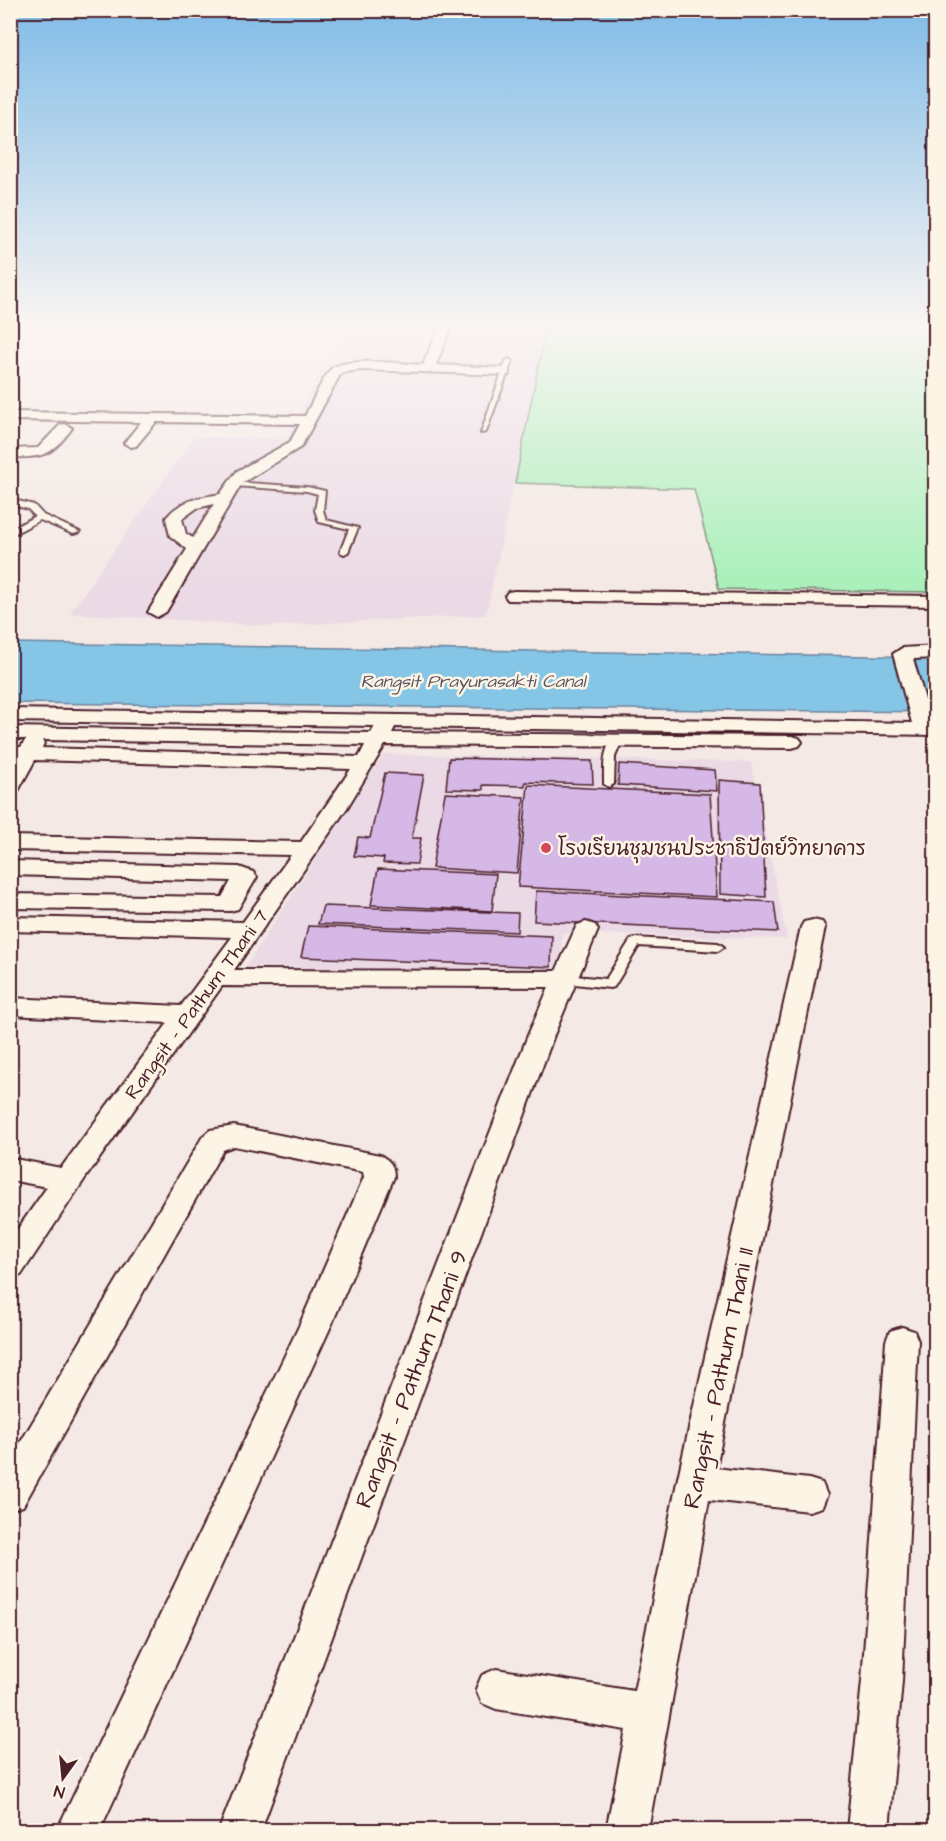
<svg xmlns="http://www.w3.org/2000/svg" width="946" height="1841" font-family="'Architects Daughter','Playpen Sans Thai',sans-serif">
  <rect width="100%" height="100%" fill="#f4e9e5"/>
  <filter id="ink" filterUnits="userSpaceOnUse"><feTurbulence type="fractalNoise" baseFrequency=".0167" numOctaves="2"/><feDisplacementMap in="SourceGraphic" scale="12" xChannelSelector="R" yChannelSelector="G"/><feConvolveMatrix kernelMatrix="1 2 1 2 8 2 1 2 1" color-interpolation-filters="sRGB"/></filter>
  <g filter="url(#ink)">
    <path fill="#ebdae5" d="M 347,322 L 547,322 L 486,615 L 269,626 L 70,613 L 194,437 L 286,439 Z
      M 384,754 L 751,762 L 787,939 L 562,933 L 562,976 L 245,967 Z"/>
    <path fill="#abf0bb" stroke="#7a8873" stroke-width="1.5" d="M 547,322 L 935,322 L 935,592 L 719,589 L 694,489 L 515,483 Z"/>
    <path fill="#85c5e6" stroke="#6d839b" stroke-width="1.5" d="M 11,643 L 935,657 L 935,712 L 11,703 Z"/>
    <path fill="#d6b8e6" stroke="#4a1f2b" stroke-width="1.5" d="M 449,758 L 592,761 L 593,784 L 525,782 L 525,786 L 483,785 L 483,790 L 446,789 Z
      M 619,764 L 715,770 L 717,791 L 618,785 Z
      M 385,773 L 424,775 L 412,838 L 421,838 L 417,864 L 383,863 L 384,858 L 354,856 L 358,837 L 370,838 Z
      M 719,780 L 760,783 L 766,897 L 720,894 Z
      M 528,785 L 710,794 L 717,897 L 518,887 Z
      M 445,793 L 524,797 L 517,873 L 432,868 Z
      M 378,869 L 496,874 L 492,911 L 371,905 Z
      M 536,891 L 774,902 L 778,932 L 534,921 Z
      M 323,906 L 518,913 L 517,932 L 318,924 Z
      M 308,926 L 552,936 L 551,967 L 301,957 Z"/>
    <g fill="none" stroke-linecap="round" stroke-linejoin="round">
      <g stroke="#4a1f2b" stroke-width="4">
        <path id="service" d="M 509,359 L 512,361 L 486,432 L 481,433 L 506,361 Z
          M 231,482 L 307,487 L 325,491 L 323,510 L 326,520 L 358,528 L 348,552 L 344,554 L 340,552 L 349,529 L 319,522 L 315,510 L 318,494 L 307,491 L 234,486 L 231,486 Z
          M 10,499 L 34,505 L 43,515 L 80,532 L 73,534 L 40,520 L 10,536 L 10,530 L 35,516 L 28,509 L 10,504 Z
          M 617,737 L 622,740 L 615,757 L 614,784 L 609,787 L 604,784 C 604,770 602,744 617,737 Z
          M 635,938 L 718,943 L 724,947 L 718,951 L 639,946 L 614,987 L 610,988 L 566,983 L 560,979 L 566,975 L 606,979 L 631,939 Z"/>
      </g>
      <g stroke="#4a1f2b" stroke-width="4">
        <path id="minor" d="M 441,322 L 453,322 L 436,365 L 505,368 L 509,369 L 509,375 L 359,370 L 341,373 L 301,447 L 242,483 L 166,612 L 157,617 L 148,612 L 187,549 L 170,536 L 166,518 C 180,500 199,498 220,494 L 237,471 L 290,442 L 300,424 L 156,422 L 136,446 L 131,447 L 124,443 L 141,422 L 10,420 L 10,412 L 305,416 C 313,401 320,383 330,370 C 342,356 404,364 423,365 ZM 214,504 L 193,538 L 186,534 L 182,519 L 197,508 Z
          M 65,424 L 72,428 C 52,456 43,458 10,457 L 10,449 L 38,448 L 60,425 Z
          M 514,591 L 936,596 L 936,606 L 508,600 L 505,596 L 508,592 Z
          M 936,646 L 936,658 L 913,659 L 932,723 L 936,723 L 936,735 L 395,727 L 392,733 L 792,736 L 799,738 L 802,742 L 799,746 L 792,748 L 385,745 L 347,808 L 234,970 L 556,971 L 577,925 L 586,922 L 595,925 L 598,930 L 554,1035 L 261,1830 L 219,1830 L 528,1035 L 549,987 L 222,986 L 86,1177 L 21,1275 L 10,1278 L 10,1240 L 47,1187 L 10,1180 L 10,1158 L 61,1168 L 168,1023 L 10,1015 L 10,998 L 181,1006 L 232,937 L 10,931 L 10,917 L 243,922 L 291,855 L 10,850 L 10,836 L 301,842 L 351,769 L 35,760 L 18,791 L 10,792 L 10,766 L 15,759 L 10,759 L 10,747 L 21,747 L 26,739 L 10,739 L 10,727 L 371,733 L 375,726 L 10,721 L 10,709 L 912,723 L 893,654 L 902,648 ZM 42,740 L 365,745 L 359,757 L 42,748 L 44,743 Z
          M 10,861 L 239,867 L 253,872 L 257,877 L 238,909 L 230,911 L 10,908 L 10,894 L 222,897 L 231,881 L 10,875 Z
          M 813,920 L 822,922 L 825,927 L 716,1468 L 809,1479 L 822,1483 L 827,1495 L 822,1507 L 809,1511 L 709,1500 L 648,1830 L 606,1830 L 626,1730 L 496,1709 L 482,1703 L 476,1689 L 482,1675 L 496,1669 L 634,1691 L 677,1482 L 801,927 L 804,922 Z
          M 234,1126 L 380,1155 C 390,1161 394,1165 394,1177 L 331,1326 L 100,1830 L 57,1830 L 299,1326 L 364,1177 L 363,1172 L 234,1146 L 223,1150 L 23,1506 L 10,1510 L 10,1460 L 203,1136 L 210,1130 Z
          M 902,1327 L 914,1331 L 918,1341 L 902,1681 L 889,1830 L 847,1830 L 862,1681 L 886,1341 L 890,1331 Z"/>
      </g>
      <use href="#service" fill="#fcf5e5" fill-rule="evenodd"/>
      <use href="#minor" fill="#fcf5e5" fill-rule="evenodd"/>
    </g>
  </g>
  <linearGradient id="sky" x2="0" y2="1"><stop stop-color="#80bbe7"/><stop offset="0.56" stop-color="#faf5f3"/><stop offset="1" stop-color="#faf5f3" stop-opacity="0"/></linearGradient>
  <rect width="946" height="580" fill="url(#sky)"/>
  <circle fill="#d1495b" stroke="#fcf5e5" stroke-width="2" cx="546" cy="848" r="6"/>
  <g text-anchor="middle" stroke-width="5" stroke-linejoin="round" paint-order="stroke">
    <g font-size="18" font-style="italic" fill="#5c5163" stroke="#fcf5e5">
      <text x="473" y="687">Rangsit Prayurasakti Canal</text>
    </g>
    <g font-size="20" fill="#4a1f2b" stroke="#fcf5e5" text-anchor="start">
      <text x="558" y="855">โรงเรียนชุมชนประชาธิปัตย์วิทยาคาร</text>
    </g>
    <g font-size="20" fill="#4a1f2b" stroke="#fcf5e5">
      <text transform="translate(196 1004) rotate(-54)" y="7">Rangsit - Pathum Thani 7</text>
    </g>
    <g font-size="24" fill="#4a1f2b" stroke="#fcf5e5">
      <text transform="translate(718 1378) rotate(-78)" y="8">Rangsit - Pathum Thani 11</text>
      <text transform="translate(411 1379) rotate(-69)" y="8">Rangsit - Pathum Thani 9</text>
    </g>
  </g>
  <rect width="946" height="1841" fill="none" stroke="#fcf5e5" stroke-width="36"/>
  <rect x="18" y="18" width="910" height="1805" fill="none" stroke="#4a1f2b" stroke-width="2" filter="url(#ink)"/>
  <g transform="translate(63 1778) rotate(195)" stroke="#fcf5e5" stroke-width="4.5" paint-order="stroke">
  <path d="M0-4.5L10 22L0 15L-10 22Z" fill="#4a1f2b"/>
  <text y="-9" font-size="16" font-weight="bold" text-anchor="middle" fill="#4a1f2b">N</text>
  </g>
</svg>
